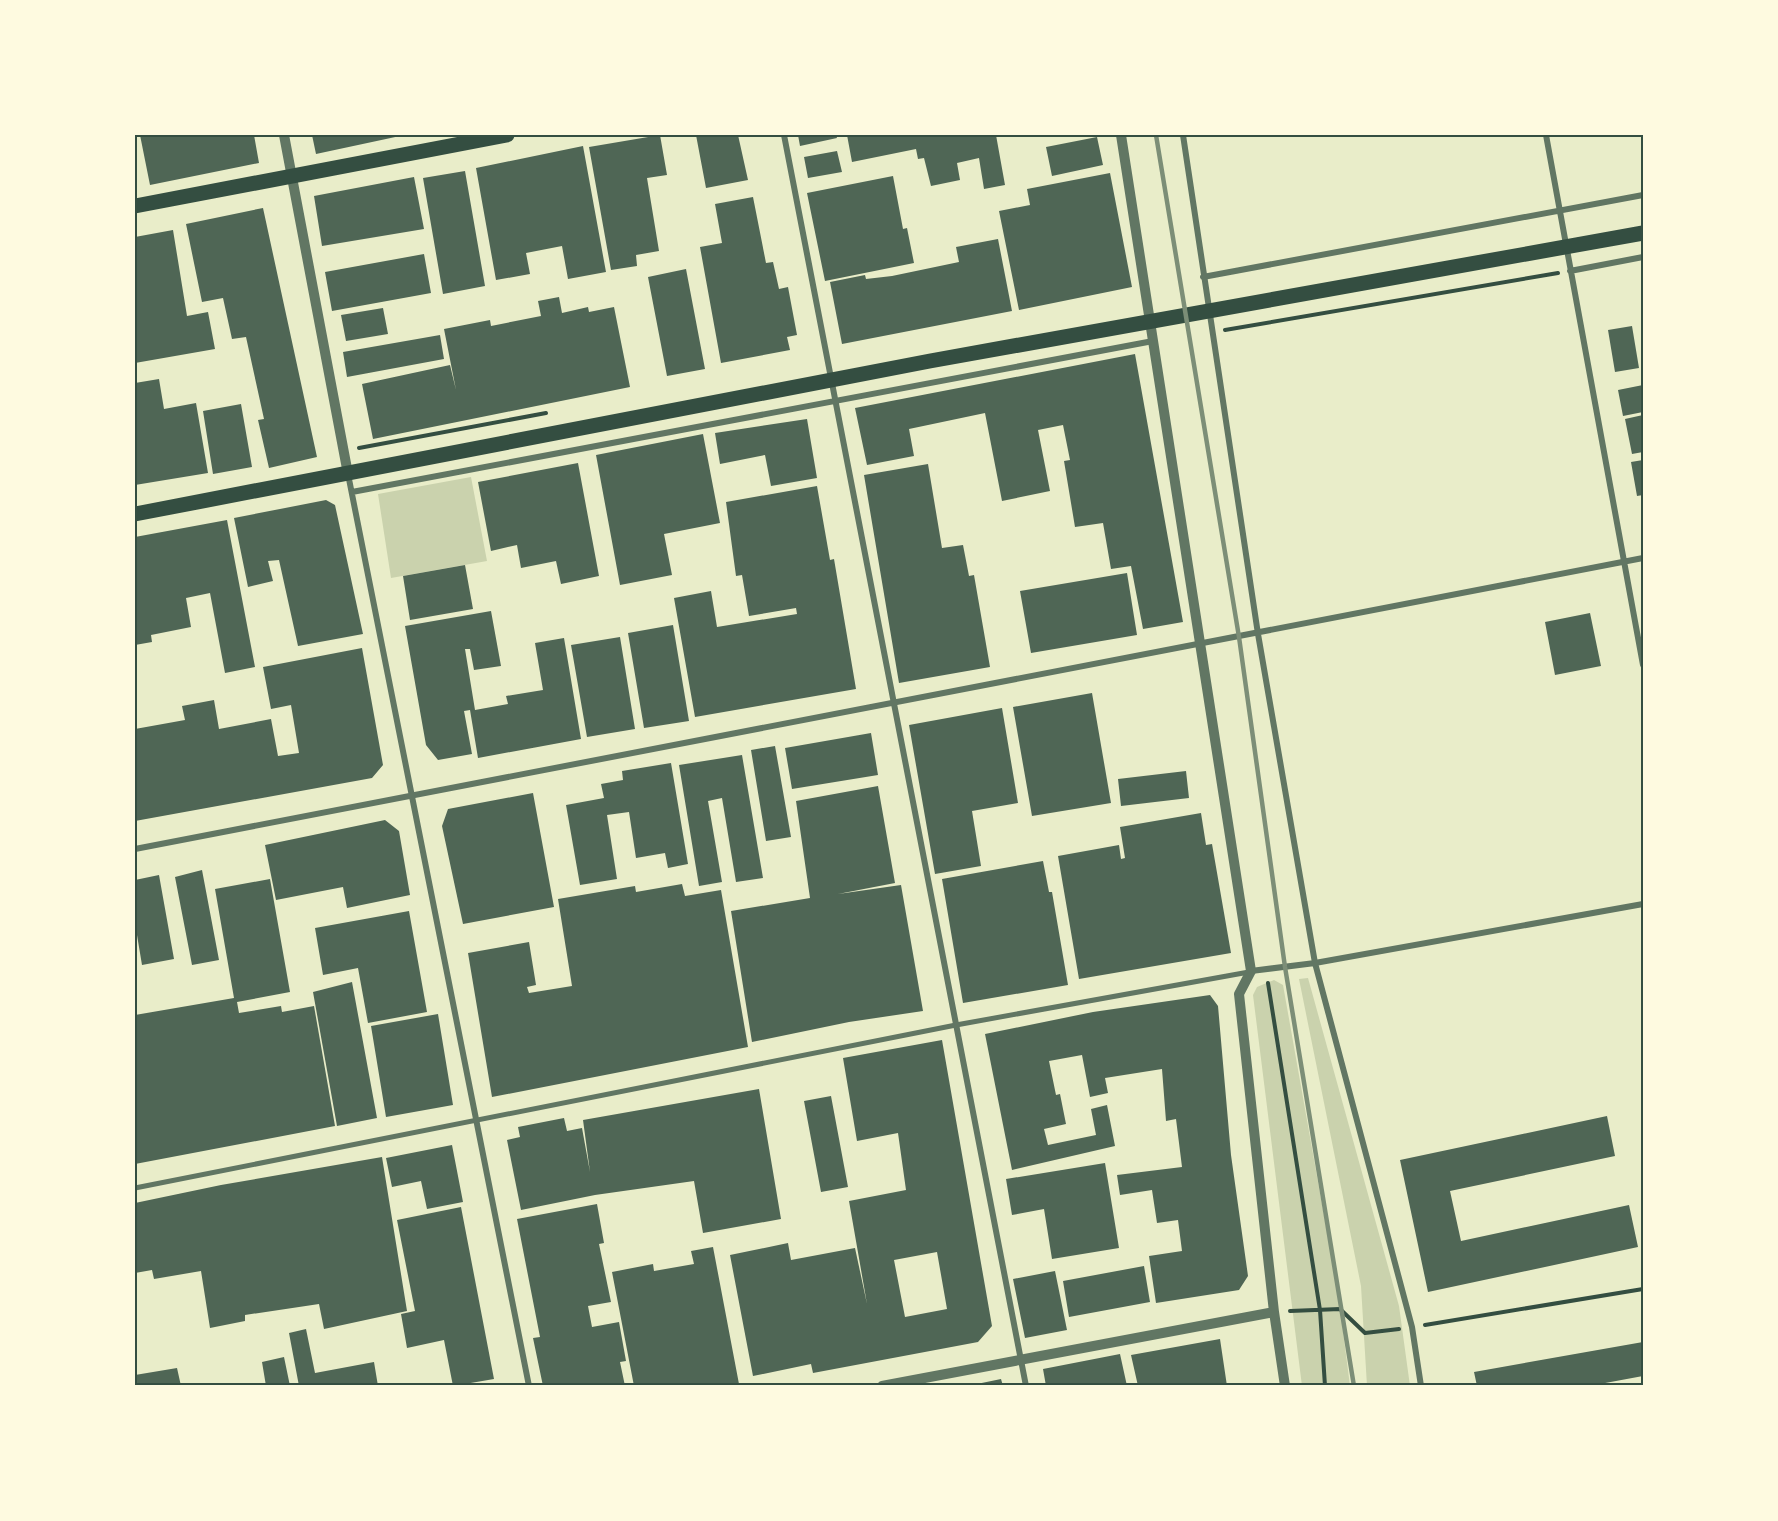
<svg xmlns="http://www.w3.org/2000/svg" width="1778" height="1521" font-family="Commissioner,sans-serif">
  <rect width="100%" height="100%" fill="#e9edc9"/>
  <path fill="#cad2ad" d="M 471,477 L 487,561 L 391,578 L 378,494 Z
    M 1308,978 L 1399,1306 L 1410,1386 L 1367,1386 L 1361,1286 L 1299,979 Z
    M 1274,980 L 1283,985 L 1339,1300 L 1350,1386 L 1302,1386 L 1253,995 L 1257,987 Z"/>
  <path fill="#4f6655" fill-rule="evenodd" d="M 140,135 L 254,135 L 259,163 L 150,185 Z
    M 312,135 L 400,135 L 400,136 L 316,154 Z
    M 660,135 L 667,175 L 647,178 L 659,251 L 636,255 L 637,266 L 611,270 L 589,147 Z
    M 696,135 L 738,135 L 748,180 L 706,188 Z
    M 798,135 L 836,135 L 837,138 L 800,146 Z
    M 847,135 L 996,135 L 1005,185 L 984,189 L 979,158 L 957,163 L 960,180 L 931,186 L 924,158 L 918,159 L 916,149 L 852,162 Z
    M 1097,137 L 1103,165 L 1052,176 L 1046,147 Z
    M 583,146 L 606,272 L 568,279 L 562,246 L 526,253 L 530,274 L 496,280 L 476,168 Z
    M 837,151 L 842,172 L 808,178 L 804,157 Z
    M 465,171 L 485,286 L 443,294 L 423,178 Z
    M 1110,173 L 1132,287 L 1019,310 L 999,211 L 1030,205 L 1027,189 Z
    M 893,176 L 903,229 L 907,228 L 914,263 L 825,281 L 807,193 Z
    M 414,177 L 424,229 L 322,246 L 314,196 Z
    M 753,197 L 766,263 L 773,262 L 779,289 L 788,287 L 797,335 L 787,337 L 790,350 L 721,363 L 700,247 L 722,243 L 715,204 Z
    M 263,208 L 317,457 L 269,468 L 258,420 L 264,419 L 246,337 L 232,339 L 223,298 L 202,302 L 186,224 Z
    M 173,230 L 187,316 L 208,312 L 215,349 L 135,363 L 135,237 Z
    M 998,239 L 1012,311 L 842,344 L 830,282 L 865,275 L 866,279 L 892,276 L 959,262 L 956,247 Z
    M 424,254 L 431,293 L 332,311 L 325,272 Z
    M 686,269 L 705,369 L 667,376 L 648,277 Z
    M 559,297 L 562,313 L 588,307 L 589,312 L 614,307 L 630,387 L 373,439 L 362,384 L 450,365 L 456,390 L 444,329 L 490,320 L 491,326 L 541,316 L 538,301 Z
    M 383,308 L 388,334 L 346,341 L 341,315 Z
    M 1632,326 L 1639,368 L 1615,372 L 1608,330 Z
    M 440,335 L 444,359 L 347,377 L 343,352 Z
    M 1135,354 L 1183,622 L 1143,629 L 1131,566 L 1111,569 L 1103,523 L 1075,527 L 1064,461 L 1070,460 L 1063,425 L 1038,430 L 1050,491 L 1002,501 L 985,413 L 909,429 L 914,456 L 867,465 L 855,408 Z
    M 159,379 L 164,409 L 196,403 L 208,473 L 135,485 L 135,383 Z
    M 1643,385 L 1643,412 L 1623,416 L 1618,390 Z
    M 241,404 L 252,467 L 213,474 L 203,411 Z
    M 1643,415 L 1643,452 L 1632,454 L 1625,419 Z
    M 807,419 L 817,478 L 771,486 L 765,455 L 720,464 L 715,433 Z
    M 703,434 L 720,523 L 664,534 L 672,575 L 620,585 L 596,455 Z
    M 1643,460 L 1643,495 L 1637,496 L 1631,462 Z
    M 578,463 L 599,576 L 561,584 L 556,561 L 521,568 L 517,545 L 491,551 L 478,482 Z
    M 928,464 L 942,548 L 963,545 L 969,576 L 974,575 L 990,667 L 899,683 L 864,475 Z
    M 817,486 L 830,560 L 834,559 L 856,689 L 695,717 L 674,598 L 711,591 L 717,627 L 797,614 L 796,608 L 749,616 L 742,575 L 736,576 L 726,502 Z
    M 326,500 L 335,505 L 363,634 L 298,646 L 279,560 L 268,561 L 273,581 L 248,587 L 234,518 Z
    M 227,520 L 255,667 L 225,673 L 210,593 L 186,598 L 191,627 L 151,635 L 152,642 L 135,645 L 135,537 Z
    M 465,565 L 473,609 L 410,620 L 403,576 Z
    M 1127,573 L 1137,635 L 1031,653 L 1020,591 Z
    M 491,611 L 501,666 L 474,670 L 470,649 L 465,649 L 475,710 L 508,704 L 506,696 L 543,690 L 535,643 L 564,638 L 581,739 L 478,758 L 470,710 L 464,711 L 472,754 L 438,760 L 426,745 L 405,626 Z
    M 1590,613 L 1601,666 L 1555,675 L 1545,622 Z
    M 673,625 L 689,721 L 644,728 L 628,633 Z
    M 620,637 L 635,729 L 587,737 L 571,645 Z
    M 362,648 L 383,765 L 372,778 L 135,821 L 135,729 L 185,720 L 182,706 L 214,700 L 219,729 L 271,719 L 278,756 L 299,753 L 291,705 L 271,709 L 263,667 Z
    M 1092,693 L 1111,803 L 1032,816 L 1013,707 Z
    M 1002,708 L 1018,803 L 972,811 L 981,866 L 935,874 L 909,725 Z
    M 871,733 L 878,775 L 792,789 L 785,748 Z
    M 775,746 L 791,837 L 766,841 L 751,750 Z
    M 742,755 L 763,878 L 736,882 L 722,798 L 708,801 L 722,882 L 699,886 L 679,765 Z
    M 671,763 L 688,864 L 668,868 L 665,853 L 636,858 L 629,812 L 607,815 L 617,879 L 580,885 L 566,805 L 604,798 L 601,784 L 623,780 L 622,771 Z
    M 1186,771 L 1189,798 L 1121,806 L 1118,779 Z
    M 878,786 L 895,883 L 838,894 L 901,885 L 923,1011 L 849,1022 L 752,1042 L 731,911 L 810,898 L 796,801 Z
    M 533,793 L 554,907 L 463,924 L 442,826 L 448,809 Z
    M 1201,813 L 1206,845 L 1212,844 L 1231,953 L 1079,979 L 1058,856 L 1119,845 L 1121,859 L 1125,858 L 1120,827 Z
    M 385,820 L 399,831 L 410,895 L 347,908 L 343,887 L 276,900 L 265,845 Z
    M 1043,861 L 1049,892 L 1052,892 L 1068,985 L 963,1003 L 942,879 Z
    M 202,870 L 219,960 L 192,965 L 175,877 Z
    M 159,875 L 174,959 L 142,965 L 135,923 L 135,880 Z
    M 270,879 L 290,992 L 237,1002 L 239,1013 L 281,1006 L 282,1012 L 314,1006 L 335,1126 L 135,1164 L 135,1015 L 234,998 L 215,889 Z
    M 682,884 L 685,896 L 721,890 L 748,1047 L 492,1097 L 468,953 L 529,942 L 536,985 L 527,987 L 529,993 L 572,986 L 558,899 L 635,886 L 636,892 Z
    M 409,911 L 427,1012 L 368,1023 L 358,968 L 323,975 L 315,928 Z
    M 352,982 L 377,1118 L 337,1126 L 313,992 Z
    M 1210,995 L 1218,1006 L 1231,1155 L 1248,1276 L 1239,1290 L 1156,1303 L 1149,1256 L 1182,1251 L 1178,1220 L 1157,1223 L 1152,1190 L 1120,1195 L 1117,1175 L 1182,1167 L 1176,1119 L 1166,1121 L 1162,1069 L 1105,1078 L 1108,1093 L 1090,1097 L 1082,1055 L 1049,1061 L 1056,1095 L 1060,1094 L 1066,1124 L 1044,1129 L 1048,1145 L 1096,1135 L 1091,1109 L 1107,1105 L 1115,1146 L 1012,1170 L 985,1034 L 1093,1012 Z
    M 438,1014 L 453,1105 L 386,1117 L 371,1026 Z
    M 942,1040 L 992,1326 L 978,1342 L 813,1373 L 811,1364 L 753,1376 L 730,1255 L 788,1243 L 791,1260 L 855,1248 L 867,1304 L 849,1201 L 906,1190 L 898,1133 L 857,1141 L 843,1058 ZM 937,1252 L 947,1309 L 905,1317 L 894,1260 Z
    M 759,1089 L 781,1219 L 703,1233 L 694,1181 L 595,1195 L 521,1210 L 507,1140 L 520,1137 L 518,1127 L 564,1118 L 567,1131 L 582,1128 L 590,1172 L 583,1120 Z
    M 831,1096 L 848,1187 L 821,1192 L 804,1101 Z
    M 1607,1116 L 1615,1156 L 1450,1191 L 1461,1241 L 1629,1205 L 1638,1247 L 1428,1292 L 1400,1160 Z
    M 452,1145 L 463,1202 L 427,1209 L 421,1181 L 392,1187 L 386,1158 Z
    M 382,1157 L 407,1311 L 324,1329 L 319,1304 L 245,1315 L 245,1321 L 210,1328 L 201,1271 L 154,1279 L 152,1270 L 135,1273 L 135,1203 L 221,1185 Z
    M 1105,1163 L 1119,1248 L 1052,1259 L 1044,1209 L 1012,1215 L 1006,1179 Z
    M 597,1204 L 604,1243 L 599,1244 L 611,1302 L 588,1306 L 592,1327 L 619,1322 L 626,1361 L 620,1362 L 625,1386 L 543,1386 L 533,1338 L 540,1337 L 517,1219 Z
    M 461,1207 L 494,1379 L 453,1386 L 444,1340 L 407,1348 L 401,1314 L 415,1311 L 397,1220 Z
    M 713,1247 L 739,1384 L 634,1386 L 612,1272 L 653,1264 L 654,1271 L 694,1264 L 691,1251 Z
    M 1144,1266 L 1150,1302 L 1069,1317 L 1063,1281 Z
    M 1055,1271 L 1067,1330 L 1025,1338 L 1013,1279 Z
    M 306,1329 L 315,1373 L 374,1362 L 378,1386 L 299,1386 L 289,1333 Z
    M 1220,1339 L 1227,1386 L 1138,1386 L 1131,1355 Z
    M 1643,1342 L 1643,1376 L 1589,1386 L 1477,1386 L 1474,1372 Z
    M 1120,1354 L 1127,1386 L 1046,1386 L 1043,1369 Z
    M 284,1357 L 290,1386 L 266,1386 L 262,1362 Z
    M 177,1368 L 181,1386 L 135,1386 L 135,1375 Z
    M 1001,1379 L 1003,1386 L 972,1386 L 972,1385 Z"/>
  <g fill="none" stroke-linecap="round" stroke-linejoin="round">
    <path stroke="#344e41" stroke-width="4" d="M 1225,330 L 1558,273
      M 359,448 L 546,413
      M 1268,983 L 1320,1310 L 1325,1386
      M 1290,1311 L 1340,1309 L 1365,1333 L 1399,1329
      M 1425,1325 L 1643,1289"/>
    <path stroke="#617663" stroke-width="5" d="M 135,1188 L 956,1025 L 1249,972"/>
    <path stroke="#617663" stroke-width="6" d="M 784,135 L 1026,1386
      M 1183,135 L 1258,634 L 1315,963 L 1412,1327 L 1421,1386
      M 1546,135 L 1643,665
      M 1570,271 L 1643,257
      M 1203,277 L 1643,195
      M 348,474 L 529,1386
      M 352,492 L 1153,341
      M 135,849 L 1643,558
      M 1251,971 L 1315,963 L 1643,904"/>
    <path stroke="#617663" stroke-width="10" d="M 284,135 L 348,474
      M 1121,135 L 1251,971 L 1239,994 L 1274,1312 L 1285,1386
      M 882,1386 L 1274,1312"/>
    <path stroke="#344e41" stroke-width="15" d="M 135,206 L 507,135
      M 135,514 L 930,361 L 1643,233"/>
    <path stroke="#7c8e77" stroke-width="4.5" d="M 1156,135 L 1239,637 L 1285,967 L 1354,1386"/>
  </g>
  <rect width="1778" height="1521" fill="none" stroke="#fefae0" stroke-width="273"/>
  <rect x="136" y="136" width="1506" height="1248" fill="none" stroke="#344e41" stroke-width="2"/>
</svg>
